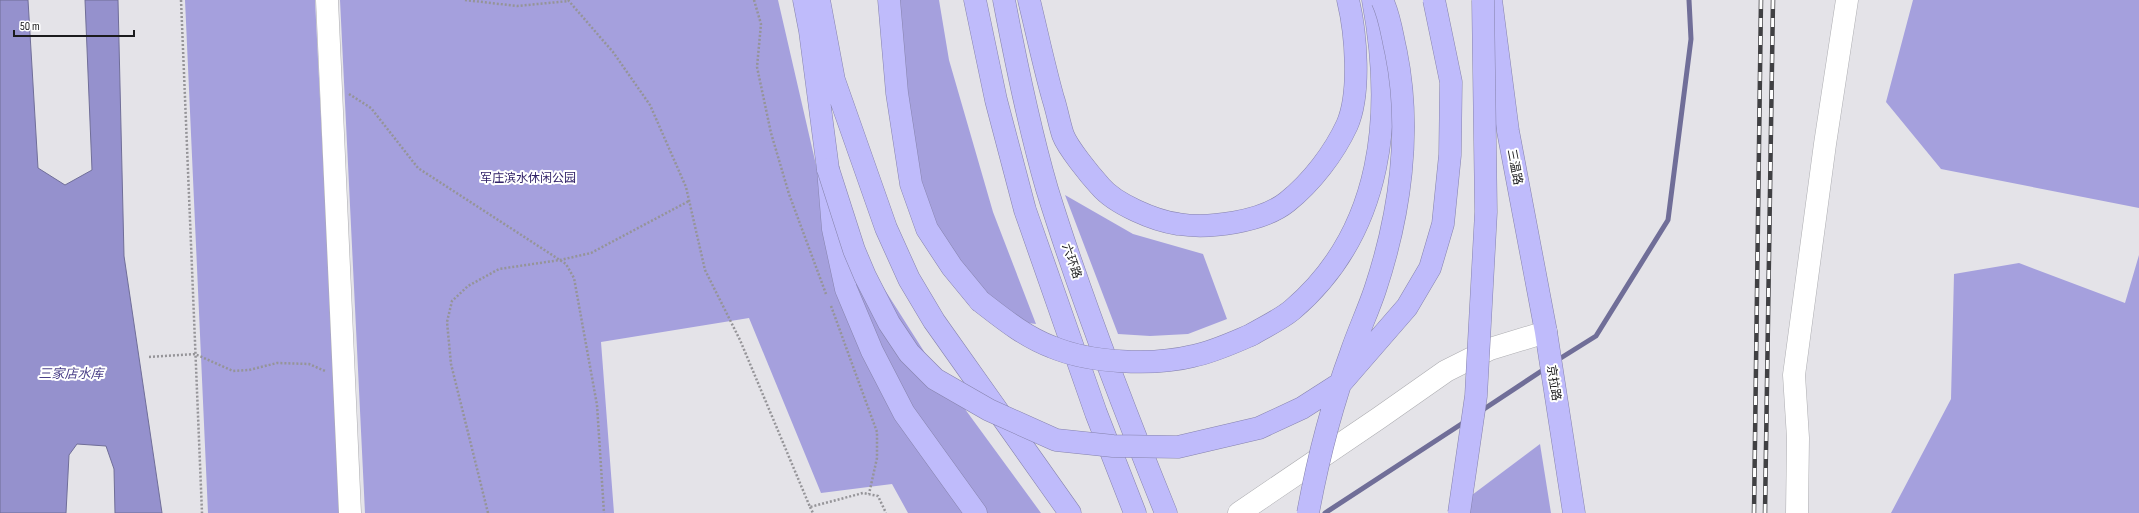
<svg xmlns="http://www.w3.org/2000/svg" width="2139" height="513" font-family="'Sofia Sans Condensed','Noto Sans SC',sans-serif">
  <rect width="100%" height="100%" fill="#e4e3e8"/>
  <path fill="#a5a0dd" d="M 185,0 L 315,0 L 341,513 L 208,513 Z
    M 340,0 L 778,0 L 822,191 L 932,364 L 1041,513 L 908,513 L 892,484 L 821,493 L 749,318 L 601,342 L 614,513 L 365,513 Z
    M 884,0 L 939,0 L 949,60 L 993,212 L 1036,324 L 1021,322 L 968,292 L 917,223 Z
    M 1913,0 L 2139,0 L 2139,208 L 1941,169 L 1886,102 Z
    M 1065,195 L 1133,234 L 1203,254 L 1227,319 L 1188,334 L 1150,336 L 1118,334 Z
    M 2139,255 L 2139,513 L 1891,513 L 1951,399 L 1954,274 L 2019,263 L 2125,303 Z
    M 1540,444 L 1551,513 L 1448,513 Z"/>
  <path fill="#9591cd" stroke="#706e98" d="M 0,0 L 28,0 L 38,168 L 65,185 L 92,170 L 85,0 L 118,0 L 124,256 L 162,513 L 115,513 L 114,469 L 106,446 L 77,444 L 69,455 L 66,513 L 0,513 Z"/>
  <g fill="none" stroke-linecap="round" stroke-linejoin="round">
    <path stroke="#706e98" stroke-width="5" d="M 1556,361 L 1596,336 L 1668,220 L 1691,39 L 1689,0
      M 1481,411 L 1546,368
      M 1325,513 L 1466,421"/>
    <g stroke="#adadb1" stroke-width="23">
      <path id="minor" d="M 327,0 L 350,513
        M 1239,513 L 1379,418 L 1446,371 L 1490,349 L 1546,332
        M 1797,513 L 1798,438 L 1794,375 L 1825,144 L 1847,0"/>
    </g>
    <g stroke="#8683ad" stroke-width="23">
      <path id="highway" d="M 804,0 L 810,31 L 828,169 L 833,229 L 846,289 L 872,351 L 904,413 L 976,513
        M 819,0 L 834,80 L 886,228 L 909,279 L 934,321 L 1070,513
        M 889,0 L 897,93 L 911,184 L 927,229 L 952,267 L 980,301
        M 975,0 L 996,100 L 1025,210 L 1096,413 L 1135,513
        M 1004,0 C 1016,63 1029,127 1047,189 C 1081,299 1123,407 1166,513
        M 1029,0 C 1037,33 1044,66 1053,98 C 1057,110 1059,123 1063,135 C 1068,148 1090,175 1100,186 C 1115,204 1155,221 1178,224 C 1209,229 1262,222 1287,202 C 1312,182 1334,153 1347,125 C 1361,93 1356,33 1348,0
        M 1491,0 L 1508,131 L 1546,332 L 1574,513
        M 1251,335 C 1264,327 1280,320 1292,310 C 1385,231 1394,112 1373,0"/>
    </g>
    <path stroke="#959498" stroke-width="2.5" stroke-dasharray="2 2" stroke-linecap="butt" d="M 181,0 L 202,513
      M 465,0 L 517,6 L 569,1
      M 568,0 L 613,52 L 650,105 L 686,187 L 705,270 L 740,340 L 810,507 L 863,493 L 878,496 L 886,513
      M 754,0 L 761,24 L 757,67 L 771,133 L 789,194 L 826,294
      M 349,94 L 371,108 L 418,168 L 566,264 L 574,278 L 597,405 L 604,513
      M 831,306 L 877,432 L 877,458 L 869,494
      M 149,357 L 195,354 L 233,371 L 249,370 L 277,363 L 309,364 L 325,371
      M 810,507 L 813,513
      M 488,513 L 451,364 L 447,322 L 452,301 L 468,286 L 499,269 L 560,260 L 591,253 L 689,201"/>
    <use href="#minor" stroke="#fff" stroke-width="22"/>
    <use href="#highway" stroke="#bfbbfb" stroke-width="22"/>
    <g stroke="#404043" stroke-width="4.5">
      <path id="rail" d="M 1754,513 L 1761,0
        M 1765,513 L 1773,0"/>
    </g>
    <use href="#rail" stroke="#fff" stroke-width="3" stroke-dasharray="9" stroke-linecap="butt"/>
    <g stroke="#8683ad" stroke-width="23" stroke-linecap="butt">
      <path id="highway-bridge" d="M 828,169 L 854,250 L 865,276 L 889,323 L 909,353 L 935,379 L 989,410 L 1056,440 L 1113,446 L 1178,447 L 1259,428 L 1302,408 L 1341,383 L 1407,307 L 1430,268 L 1443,224 L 1450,155 L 1451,82 L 1434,0
        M 980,301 C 1002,318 1025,337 1052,347 C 1090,363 1153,366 1193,356 C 1213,352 1232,343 1251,335
        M 1308,513 C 1318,459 1332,404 1351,353 C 1358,332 1368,311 1375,290 C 1400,215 1412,131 1396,52 C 1392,35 1390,16 1382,0
        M 1459,513 L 1476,396 L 1486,212 L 1483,0"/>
    </g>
    <use href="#highway-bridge" stroke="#bfbbfb" stroke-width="22"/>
  </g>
  <g text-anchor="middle" stroke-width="4" stroke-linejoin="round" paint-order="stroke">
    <g font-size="12" fill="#1b1b1d" stroke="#fff">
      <text transform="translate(1515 167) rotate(79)" y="4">三温路</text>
      <text transform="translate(1072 261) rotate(71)" y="4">六环路</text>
      <text transform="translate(1554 383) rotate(81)" y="4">京拉路</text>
    </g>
    <g font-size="12" fill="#302167" stroke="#fff">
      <text x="528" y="182">军庄滨水休闲公园</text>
    </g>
    <g font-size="13" font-style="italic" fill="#4b4089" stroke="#fff">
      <text x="71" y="378">三家店水库</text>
    </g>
  </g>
  <path d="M14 30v6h120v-6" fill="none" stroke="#1b1b1d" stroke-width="2"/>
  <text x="20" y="30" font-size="12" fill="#1b1b1d" stroke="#ffffff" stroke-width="3" paint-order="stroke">50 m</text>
</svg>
